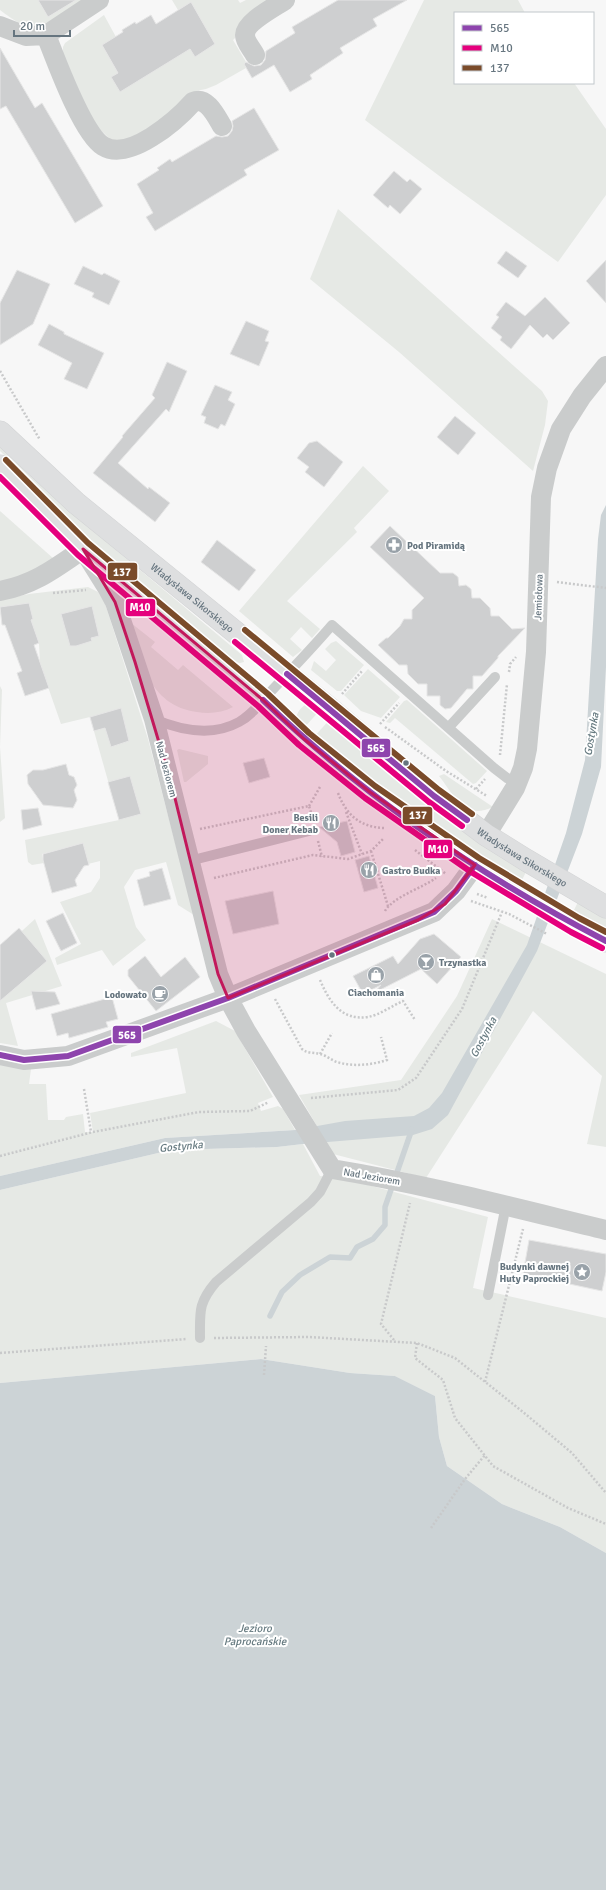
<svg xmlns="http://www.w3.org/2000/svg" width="606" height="1890" font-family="Signika,sans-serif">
  <rect width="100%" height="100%" fill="#f7f7f7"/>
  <path fill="#e6e9e5" d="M 0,0 L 38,0 L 48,17 L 76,0 L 88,0 C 69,11 45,31 22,24 C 14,21 7,15 0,10 Z
    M 172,0 L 238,0 L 240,3 L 246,0 L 274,0 L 233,40 L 246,62 L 244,64 L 246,68 L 216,85 L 206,89 L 196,91 L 165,117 L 130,140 L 111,140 L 92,122 L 63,53 L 63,47 L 65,43 L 104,15 L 116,37 L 102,45 L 118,73 L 111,77 L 186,42 L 195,56 L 215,44 L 191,2 L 178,10 Z
    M 424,0 L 518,0 L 525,13 L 455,13 L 455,83 L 574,83 L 606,129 L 606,195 L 558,262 L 446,181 L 365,120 Z
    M 338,209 L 542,391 L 548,401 L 545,425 L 533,471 L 399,352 L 310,279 Z
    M 0,446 L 92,530 L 242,655 L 244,662 L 240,663 L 235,662 L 97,546 L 0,451 Z
    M 363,466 L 389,491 L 354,528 L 357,532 L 287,601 L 320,629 L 312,638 L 301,627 L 290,639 L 302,650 L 293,657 L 239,611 Z
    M 0,511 L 54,559 L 22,577 L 0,582 Z
    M 88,587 L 98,592 L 104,600 L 148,739 L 194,915 L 178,905 L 166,862 L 135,870 L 124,887 L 136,927 L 146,940 L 113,966 L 102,950 L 57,965 L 55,958 L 81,944 L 60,902 L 91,892 L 100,878 L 100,861 L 88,864 L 83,843 L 42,854 L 44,863 L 32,865 L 28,862 L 25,840 L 119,820 L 90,717 L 61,724 L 40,664 L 39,643 L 31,620 L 33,619 L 29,603 L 0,607 L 0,600 L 29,594 Z
    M 126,619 L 155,642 L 151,647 L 178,670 L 183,665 L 233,707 C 222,713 209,714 197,712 C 147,705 142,659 126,619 Z
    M 336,641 L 364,665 L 341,691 L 337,691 L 311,670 L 314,661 L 326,671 L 336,660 L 325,649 L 331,643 Z
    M 368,669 L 400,697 L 381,718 L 361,711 L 344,695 Z
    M 0,686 L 2,690 L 0,747 L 5,818 L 0,822 Z
    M 407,700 L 487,771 L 476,783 L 473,784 L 395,718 L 390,723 L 386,722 L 404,701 Z
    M 311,702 L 322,708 L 303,729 L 296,717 C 299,709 303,705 311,702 Z
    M 332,717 L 375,756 L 400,783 L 411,792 L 478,841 L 526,872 L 522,880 L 473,850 L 313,738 Z
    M 179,749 L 208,756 L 208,764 L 186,782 L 184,782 L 177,750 Z
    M 444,774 L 493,807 C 464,821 455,796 439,776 Z
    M 578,902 L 606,917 L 606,929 L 574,910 Z
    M 35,919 L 62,986 L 6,1003 L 18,1046 L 0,1043 L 0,951 Z
    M 492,919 L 606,974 L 606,1147 L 587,1144 L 602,1076 L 533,1011 L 426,1178 L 333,1154 L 299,1095 L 401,1080 L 457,996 Z
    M 216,1021 L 235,1031 L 273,1097 L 258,1103 L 261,1111 L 278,1106 L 283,1109 L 295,1130 L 165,1138 L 0,1176 L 0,1062 L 31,1069 L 29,1084 L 46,1084 L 48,1120 L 64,1120 L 66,1117 L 83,1114 L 85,1132 L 93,1132 L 90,1113 L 186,1093 L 177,1048 L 131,1057 L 131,1053 Z
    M 303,1144 L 320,1176 L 353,1181 L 488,1217 L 473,1288 L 606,1318 L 606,1553 L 560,1527 L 502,1504 L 447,1466 L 439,1437 L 435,1396 L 395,1376 L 350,1373 L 261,1359 L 0,1383 L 0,1190 L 171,1150 L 277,1147 Z"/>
  <path fill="#ccd3d6" d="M 606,505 L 606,667 L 601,767 L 582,834 L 537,951 L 448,1115 L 432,1129 L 413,1135 L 303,1144 L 277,1147 L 171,1150 L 0,1190 L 0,1176 L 165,1138 L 295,1130 L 345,1121 L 414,1116 L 429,1108 L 442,1093 L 527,945 L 566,833 L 585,760 L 598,539 L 601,515 Z
    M 261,1359 L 350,1373 L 395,1376 L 435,1396 L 439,1437 L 447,1466 L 502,1504 L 560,1527 L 606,1553 L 606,1890 L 0,1890 L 0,1383 Z"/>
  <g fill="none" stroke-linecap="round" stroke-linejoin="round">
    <path stroke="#ccd3d6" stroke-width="5.5" d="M 270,1316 L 282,1292 L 300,1275 L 330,1257 L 350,1258 L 357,1247 L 373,1239 L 385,1225 L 385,1207 L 412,1129"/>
  </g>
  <path fill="#cecfd0" stroke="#e6e6e6" d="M 38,0 L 76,0 L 48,17 Z
    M 338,0 L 407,0 L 373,19 L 377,26 L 340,48 L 343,53 L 310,75 L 312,79 L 290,92 L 274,65 L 252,78 L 244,64 L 246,62 L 254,66 L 261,65 L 265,60 L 266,51 L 295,33 L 292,27 Z
    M 191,2 L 215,44 L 195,57 L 190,49 L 120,92 L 111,77 L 118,73 L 102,45 L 123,32 L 122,30 L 135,22 L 136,24 L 151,15 L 156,24 Z
    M 0,48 L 35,108 L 42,103 L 103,206 L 75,223 L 6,106 L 0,109 Z
    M 254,108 L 279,150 L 244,170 L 247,175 L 155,231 L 146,217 L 153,213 L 137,184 L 159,170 L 157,168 L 170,159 L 172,162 L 216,136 L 222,137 L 228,136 L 232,131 L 233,126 L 232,121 Z
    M 394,171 L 407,182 L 410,179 L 422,189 L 400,214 L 390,205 L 388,208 L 373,195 Z
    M 506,251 L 527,266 L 518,278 L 497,263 Z
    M 606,260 L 606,303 L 586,281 Z
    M 83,266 L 102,275 L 104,273 L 120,281 L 109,305 L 92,297 L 94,293 L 74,284 Z
    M 17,270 L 50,284 L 33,324 L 0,345 L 0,303 Z
    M 545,297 L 570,323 L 553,340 L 547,334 L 543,338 L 530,325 L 511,349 L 500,340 L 502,337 L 491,328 L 499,317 L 496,315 L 506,302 L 525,316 Z
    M 246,321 L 269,331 L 265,341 L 269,342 L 259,366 L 230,354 Z
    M 49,324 L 64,332 L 64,334 L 104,353 L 87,389 L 64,379 L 72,363 L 38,345 Z
    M 167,362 L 187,371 L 169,412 L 166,409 L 118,463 L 148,489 L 149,487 L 170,503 L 155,522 L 93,473 L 123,437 L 122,436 L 155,398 L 152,395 Z
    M 215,385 L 232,392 L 228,400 L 235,404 L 225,426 L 221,424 L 218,429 L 204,423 L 206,417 L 201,415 Z
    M 455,416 L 476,433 L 458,455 L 437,437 Z
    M 317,441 L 343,462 L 324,487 L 305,472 L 309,467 L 297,458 L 309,443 Z
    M 390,526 L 440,573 L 453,573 L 458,577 L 459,586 L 466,585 L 471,589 L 472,598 L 480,598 L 490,608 L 491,616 L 499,616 L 512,629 L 525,628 L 498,656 L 498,658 L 482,676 L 473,676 L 473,689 L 467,689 L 451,708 L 445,709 L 440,705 L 440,696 L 427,696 L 427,684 L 418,684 L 408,674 L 407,665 L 399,665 L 378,645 L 386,638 L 388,638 L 400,626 L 404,619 L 412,619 L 412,610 L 424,598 L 370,547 Z
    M 217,540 L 256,570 L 239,591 L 201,562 Z
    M 29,603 L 33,619 L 31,620 L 39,643 L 34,645 L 49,688 L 25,696 L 17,673 L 22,671 L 5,625 L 2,625 L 0,607 Z
    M 92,606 L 99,636 L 91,638 L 92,641 L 76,646 L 70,646 L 61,614 Z
    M 121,708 L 129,741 L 111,747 L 105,728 L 94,731 L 90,717 Z
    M 264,758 L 270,777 L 249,783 L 243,763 Z
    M 66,764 L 69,775 L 74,777 L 77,785 L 74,790 L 77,800 L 73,808 L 43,805 L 28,784 L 27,775 L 33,770 L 43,770 Z
    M 130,776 L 141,814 L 119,820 L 108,782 Z
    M 38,808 L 42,825 L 23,830 L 21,810 Z
    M 347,821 L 355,852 L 341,856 L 337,842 L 319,827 Z
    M 83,843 L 89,865 L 84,866 L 75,880 L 77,886 L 52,893 L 43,860 L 43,854 Z
    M 369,856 L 378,888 L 364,892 L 355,860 Z
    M 162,868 L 171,899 L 144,906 L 137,880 L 150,876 L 149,872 Z
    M 273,891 L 279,924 L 233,934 L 225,901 Z
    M 63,913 L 77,943 L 61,951 L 46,921 Z
    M 19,928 L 47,961 L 0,1001 L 0,945 Z
    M 434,934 L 461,957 L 437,984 L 421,969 L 374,993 L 381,985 L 363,994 L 353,976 L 393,956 L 398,964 L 420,939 Z
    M 145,956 L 161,977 L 185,957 L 200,977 L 156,1011 L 128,976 L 128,970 Z
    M 31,991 L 55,992 L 60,1004 L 36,1010 Z
    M 112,997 L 118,1019 L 106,1022 L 108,1027 L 69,1038 L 68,1033 L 57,1036 L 51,1014 Z
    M 529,1240 L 606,1254 L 606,1272 L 602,1291 L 523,1274 Z"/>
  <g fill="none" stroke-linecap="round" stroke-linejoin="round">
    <g stroke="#d3d4d5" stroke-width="23">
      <g id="secondary">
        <path id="s1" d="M 0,432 L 76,503 L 329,708 L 434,796 L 486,835 L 526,860 L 606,907"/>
        <path d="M 0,466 L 83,549 L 263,700 L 304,739 L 370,792 L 475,865 L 575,925 L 606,941"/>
      </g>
    </g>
    <path stroke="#c8c9ca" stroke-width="2.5" stroke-dasharray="2 2" stroke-linecap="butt" d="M 0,371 L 40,440
      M 557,582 L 606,588
      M 53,593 L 86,590
      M 509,672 L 510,664 L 516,657
      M 342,694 L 362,671
      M 380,724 L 399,703
      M 385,727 L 446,771 L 487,796
      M 500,755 L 507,684
      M 476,789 L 485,779
      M 338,793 C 346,814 359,827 384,828
      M 309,806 L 320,787
      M 346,812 L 362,854
      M 200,829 L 309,806 L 313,819
      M 318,841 L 322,857
      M 415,850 L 446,874
      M 371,851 L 388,906
      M 214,878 L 313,855 L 348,859 L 371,851 L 384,838
      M 477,894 L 488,898
      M 471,901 L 509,914 L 547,934
      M 385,911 C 393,897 422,888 436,878
      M 320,980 C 329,1001 341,1021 368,1017 C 379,1015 392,1006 403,1001 L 415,1020
      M 275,999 L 302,1049 C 308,1054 313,1052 320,1054 C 326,1055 331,1060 337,1062 C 353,1067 371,1065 387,1060 L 381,1037
      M 320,1054 L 332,1033
      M 84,1089 L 91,1132
      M 311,1098 L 398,1090 L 416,1078 L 462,1009 L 502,912
      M 0,1156 L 93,1132 L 199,1112 L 250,1111 L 269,1102
      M 214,1338 L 309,1337 L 417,1343 L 455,1358 L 523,1412 L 572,1453 L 606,1493
      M 394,1340 L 381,1324 L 410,1203
      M 417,1343 L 415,1358 L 443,1380 L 455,1418 L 493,1466 L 568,1508 L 606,1524
      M 0,1353 L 187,1339
      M 264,1375 L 266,1346
      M 485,1382 L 523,1229
      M 431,1528 L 465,1479 L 485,1455"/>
    <path stroke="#cacccc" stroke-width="10" d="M 154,719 C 180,730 212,737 239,722 C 254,714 265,697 276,686 C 295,666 314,646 332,625 L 494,768 L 507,778 L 517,782
      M 449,727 L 495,677
      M 189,861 L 309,831
      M 488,1295 L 506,1205
      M 200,1338 C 200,1312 198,1303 216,1282 L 311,1202 L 320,1192 L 332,1169"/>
    <path stroke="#cacccc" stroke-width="20" d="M 0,26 L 26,36 L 46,35 L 99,0
      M 46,35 C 56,60 82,133 103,146 C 129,162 176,121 193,102 C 207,96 216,116 222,126
      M 255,55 C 252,49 245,42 245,35 C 245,22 275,7 285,0
      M 0,591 C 35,584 54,569 83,549 L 108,589 L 115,602 L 154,719 L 218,974 L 228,998 L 246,1031 L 332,1169 C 424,1184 515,1208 606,1230
      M 486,835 L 515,788 L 523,768 L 527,749 L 536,652 L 541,497 L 547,468 L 561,429 L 582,396 L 606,366
      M 0,1055 L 24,1060 L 68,1056 L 228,998 L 434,912 L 456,891 L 475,865"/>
    <use href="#secondary" stroke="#dedfe0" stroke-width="22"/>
    <g stroke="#fff" stroke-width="9">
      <path id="bus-1" d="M 287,674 L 434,796 L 467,820
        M 263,700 C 363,796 483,877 606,941
        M 0,1055 L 24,1060 L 68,1056 L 228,998 L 434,912 L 456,891 L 475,865"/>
    </g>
    <g stroke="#fff" stroke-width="9">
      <path id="bus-2" d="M 0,477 L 78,555 L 258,706 L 299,745 L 365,798 L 471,872 L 571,932 L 602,948
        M 235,642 L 429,802 L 462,826"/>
    </g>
    <g stroke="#fff" stroke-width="9">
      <path id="bus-3" d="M 6,460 L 88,543 L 268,694 L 309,733 L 375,786 L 479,858 L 579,918 L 606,932
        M 245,630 L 439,790 L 472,814"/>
    </g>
    <use href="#bus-1" stroke="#8e44ad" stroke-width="6"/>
    <use href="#bus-2" stroke="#e5007d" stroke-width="6"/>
    <use href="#bus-3" stroke="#7a4b2a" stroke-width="6"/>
  </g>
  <path fill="#c2185b" fill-opacity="0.2" stroke="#c2185b" stroke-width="3" stroke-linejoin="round" d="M 83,549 L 263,700 L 304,739 L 370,792 L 475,865 L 445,904 L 418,920 L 228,998 L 218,974 L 172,786 L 135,662 L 115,602 Z"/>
  <defs>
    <g id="pharmacy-disc" transform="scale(0.9)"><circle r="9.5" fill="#99a2a9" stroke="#fff"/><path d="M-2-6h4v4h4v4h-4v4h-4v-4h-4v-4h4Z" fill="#fff"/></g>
    <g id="restaurant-disc" transform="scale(0.9)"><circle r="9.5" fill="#99a2a9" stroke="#fff"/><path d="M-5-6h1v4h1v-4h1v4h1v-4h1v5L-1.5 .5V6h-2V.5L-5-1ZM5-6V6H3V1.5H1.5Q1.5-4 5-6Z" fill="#fff"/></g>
    <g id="bar-disc" transform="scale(0.9)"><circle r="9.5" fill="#99a2a9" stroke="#fff"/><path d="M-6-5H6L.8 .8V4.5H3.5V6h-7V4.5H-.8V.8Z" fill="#fff"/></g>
    <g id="shop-disc" transform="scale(0.9)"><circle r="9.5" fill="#99a2a9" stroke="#fff"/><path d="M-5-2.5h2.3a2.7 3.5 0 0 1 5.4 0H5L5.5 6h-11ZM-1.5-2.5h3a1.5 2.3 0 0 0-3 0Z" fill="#fff"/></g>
    <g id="cafe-disc" transform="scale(0.9)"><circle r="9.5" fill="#99a2a9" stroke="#fff"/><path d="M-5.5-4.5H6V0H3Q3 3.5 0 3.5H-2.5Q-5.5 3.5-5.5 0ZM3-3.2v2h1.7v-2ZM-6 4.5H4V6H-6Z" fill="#fff"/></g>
    <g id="sight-disc" transform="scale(0.9)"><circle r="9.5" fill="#99a2a9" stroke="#fff"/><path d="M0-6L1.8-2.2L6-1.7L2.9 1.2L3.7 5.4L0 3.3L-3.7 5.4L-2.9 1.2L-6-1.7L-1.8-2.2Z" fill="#fff"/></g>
  </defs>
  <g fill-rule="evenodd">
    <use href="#pharmacy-disc" x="394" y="545"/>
    <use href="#restaurant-disc" x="331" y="823"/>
    <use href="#restaurant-disc" x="369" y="870"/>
    <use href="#bar-disc" x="426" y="962"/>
    <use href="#shop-disc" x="376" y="975"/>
    <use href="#cafe-disc" x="160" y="994"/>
    <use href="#sight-disc" x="582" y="1272"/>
  </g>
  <g fill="#66757f" stroke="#fff" stroke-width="1.5">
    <circle cx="406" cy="763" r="3.5"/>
    <circle cx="332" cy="955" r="3.5"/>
  </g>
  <g text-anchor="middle" stroke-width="4" stroke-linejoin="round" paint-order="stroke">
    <g font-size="10" font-weight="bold" fill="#66757f" stroke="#fff" text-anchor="start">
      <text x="407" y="549">Pod Piramidą</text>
      <text x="318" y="821" text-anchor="end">Besili<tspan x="318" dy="12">Doner Kebab</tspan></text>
      <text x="382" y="874">Gastro Budka</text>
      <text x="439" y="966">Trzynastka</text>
      <text x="376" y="996" text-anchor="middle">Ciachomania</text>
      <text x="147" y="998" text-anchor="end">Lodowato</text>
      <text x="569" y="1270" text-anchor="end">Budynki dawnej<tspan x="569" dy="12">Huty Paprockiej</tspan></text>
    </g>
    <g font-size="10" fill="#66757f" stroke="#fff">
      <text dy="4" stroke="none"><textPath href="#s1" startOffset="254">Władysława Sikorskiego</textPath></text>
      <text transform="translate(538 597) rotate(-88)" y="4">Jemiołowa</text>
      <text transform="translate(167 769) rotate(75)" y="4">Nad Jeziorem</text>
      <text dy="4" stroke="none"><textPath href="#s1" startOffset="674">Władysława Sikorskiego</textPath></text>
      <text transform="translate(372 1176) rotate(10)" y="4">Nad Jeziorem</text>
    </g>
    <g font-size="11" font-style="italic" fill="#667a80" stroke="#fff">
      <text transform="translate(591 734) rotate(-80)" y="4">Gostynka</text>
      <text transform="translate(483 1037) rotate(-62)" y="4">Gostynka</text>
      <text transform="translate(181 1146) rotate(-5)" y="4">Gostynka</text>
      <text x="255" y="1632">Jezioro<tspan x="255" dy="13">Paprocańskie</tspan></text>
    </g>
  </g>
  <g stroke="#fff" stroke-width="1.5">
    <rect x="107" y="562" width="31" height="19" rx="4" fill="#7a4b2a"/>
    <rect x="125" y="598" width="31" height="19" rx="4" fill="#e5007d"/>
    <rect x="361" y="738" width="30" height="20" rx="4" fill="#8e44ad"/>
    <rect x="402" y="806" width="31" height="19" rx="4" fill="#7a4b2a"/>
    <rect x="423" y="839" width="30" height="20" rx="4" fill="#e5007d"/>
    <rect x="112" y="1025" width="30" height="19" rx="4" fill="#8e44ad"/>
  </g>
  <g font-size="11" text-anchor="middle" font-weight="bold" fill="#fff">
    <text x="122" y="576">137</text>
    <text x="140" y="611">M10</text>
    <text x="376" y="752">565</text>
    <text x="418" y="819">137</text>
    <text x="438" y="853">M10</text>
    <text x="127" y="1039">565</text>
  </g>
  <rect x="454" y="12" width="140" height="72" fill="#ffffff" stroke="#c2c8cc"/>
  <rect x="462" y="25" width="20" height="6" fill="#8e44ad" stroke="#c2c8cc"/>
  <text x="490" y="32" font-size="12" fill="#66757f">565</text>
  <rect x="462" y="45" width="20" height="6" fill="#e5007d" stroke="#c2c8cc"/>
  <text x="490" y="52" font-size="12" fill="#66757f">M10</text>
  <rect x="462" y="65" width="20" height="6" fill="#7a4b2a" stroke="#c2c8cc"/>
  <text x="490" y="72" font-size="12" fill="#66757f">137</text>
  <path d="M14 30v6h56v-6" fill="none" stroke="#66757f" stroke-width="2"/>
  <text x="20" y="30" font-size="12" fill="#66757f" stroke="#ffffff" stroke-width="3" paint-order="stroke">20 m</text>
</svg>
